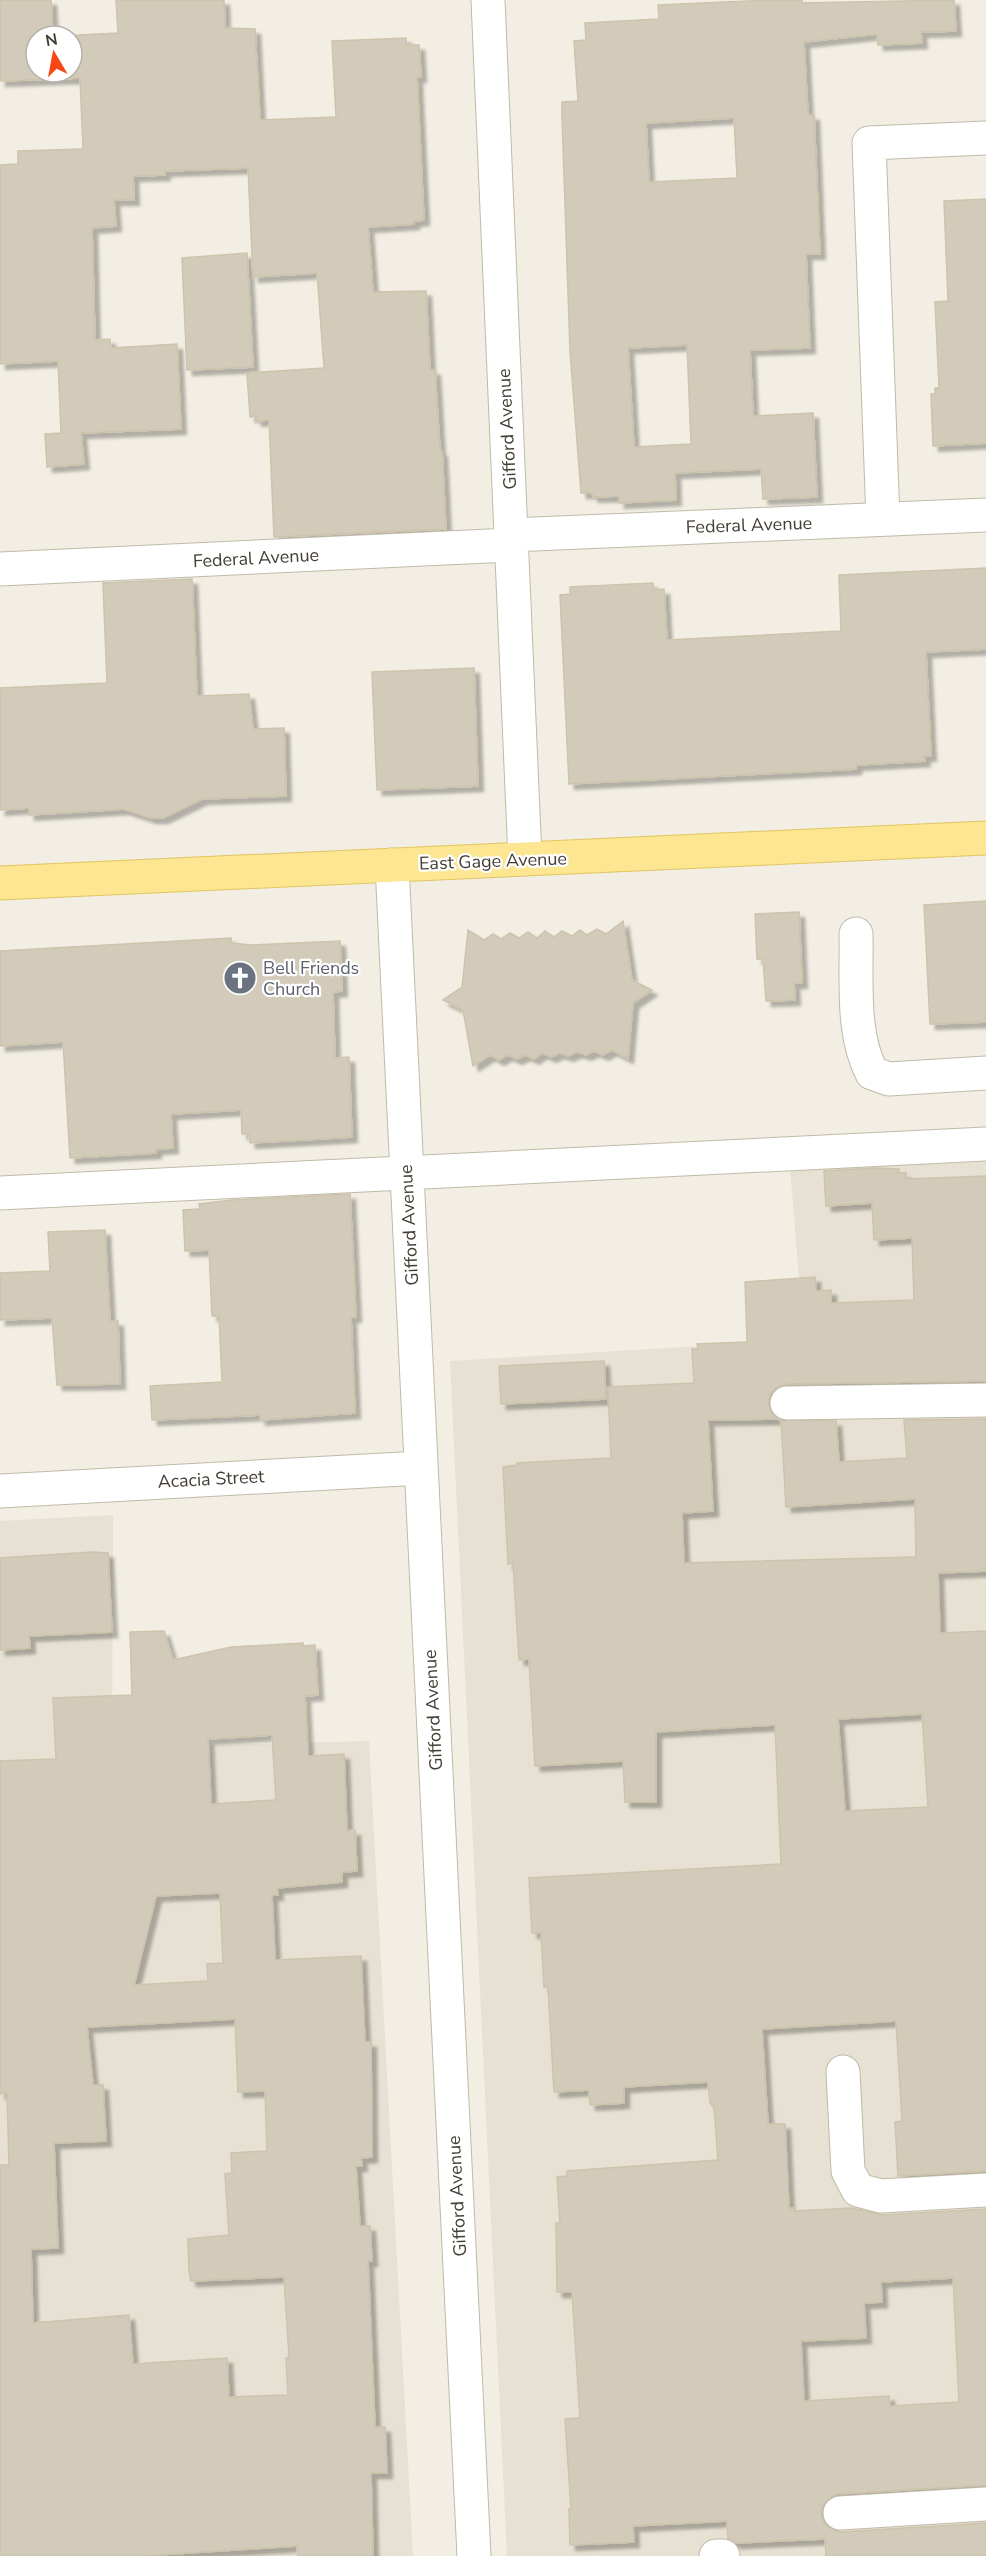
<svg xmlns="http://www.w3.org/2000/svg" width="986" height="2556" font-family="'Nunito Sans',sans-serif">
  <defs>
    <filter id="shadow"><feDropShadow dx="5.5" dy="5.5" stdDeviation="1.5" flood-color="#0004"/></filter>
  </defs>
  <rect width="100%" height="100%" fill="#f2eee3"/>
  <path fill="#e6e1d2" d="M 986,1159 L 986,2556 L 507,2556 L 450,1361 L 804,1340 L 790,1167 Z
    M 113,1515 L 112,1748 L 369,1741 L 413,2556 L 0,2556 L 0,1521 Z"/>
  <path fill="#d3cbb9" stroke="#cec3ac" stroke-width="1.5" fill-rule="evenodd" filter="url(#shadow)" d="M 0,0 L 51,0 L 53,36 L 36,36 L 36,72 L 72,72 L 72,36 L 61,36 L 118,33 L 116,0 L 224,0 L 225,28 L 255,29 L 260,120 L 336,117 L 332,41 L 406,38 L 406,45 L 419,45 L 421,77 L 417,77 L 424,220 L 414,221 L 414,224 L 368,227 L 373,292 L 426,291 L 430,370 L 435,370 L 440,451 L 442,451 L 446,529 L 274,537 L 269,420 L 256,421 L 256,416 L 250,417 L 247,373 L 324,368 L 317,273 L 253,277 L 248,168 L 164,171 L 165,175 L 133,176 L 134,200 L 114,200 L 116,226 L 92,228 L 95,340 L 110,339 L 111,348 L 177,344 L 181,429 L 81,433 L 84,464 L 47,467 L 45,434 L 61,433 L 58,361 L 0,364 L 0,165 L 18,164 L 18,151 L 83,149 L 80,78 L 0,81 Z
    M 769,0 L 802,0 L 802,3 L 954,0 L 956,31 L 921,32 L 922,43 L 878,45 L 877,34 L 804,42 L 808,115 L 814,115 L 820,254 L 806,254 L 810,348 L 750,350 L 753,416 L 813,413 L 817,497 L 763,499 L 761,469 L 675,473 L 676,500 L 619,503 L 619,496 L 593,497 L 592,493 L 581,493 L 570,351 L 562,116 L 562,102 L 578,101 L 574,41 L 586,40 L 585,23 L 659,19 L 658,5 ZM 734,118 L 737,178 L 649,182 L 646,123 ZM 687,345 L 691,444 L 634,447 L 628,348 Z
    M 986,199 L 986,443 L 933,446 L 931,394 L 935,394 L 935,388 L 939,388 L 935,302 L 948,301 L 944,201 Z
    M 247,253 L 253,367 L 187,370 L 182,258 Z
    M 986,568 L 986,649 L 926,652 L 931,756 L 924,756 L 925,761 L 856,765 L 856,769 L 569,784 L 560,595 L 570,594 L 570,587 L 653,583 L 654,590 L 664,589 L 667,640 L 841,631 L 839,575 Z
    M 192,579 L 197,696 L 249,694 L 253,729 L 284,728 L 286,796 L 202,799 L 163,818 L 151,818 L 124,809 L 29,815 L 29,808 L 0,810 L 0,688 L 107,683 L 103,583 Z
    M 474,668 L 478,786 L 377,790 L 372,672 Z
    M 986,901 L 986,1022 L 930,1024 L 924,905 Z
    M 799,912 L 802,983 L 794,983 L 795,1000 L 766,1001 L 763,959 L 757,959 L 755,914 Z
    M 623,921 L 632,980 L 652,990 L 633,1003 L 628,1058 L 612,1050 L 603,1055 L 594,1051 L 586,1055 L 577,1052 L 568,1056 L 559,1053 L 551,1057 L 542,1053 L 534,1059 L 525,1055 L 517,1059 L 507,1055 L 499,1060 L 490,1055 L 473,1066 L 463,1010 L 443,1000 L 462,987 L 468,930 L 484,940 L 493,934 L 501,939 L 510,933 L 519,938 L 528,932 L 537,938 L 545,931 L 554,937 L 562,931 L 572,936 L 580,930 L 587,935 L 597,929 L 606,934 Z
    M 231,938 L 232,943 L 251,945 L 340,941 L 342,991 L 333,992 L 335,1058 L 349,1057 L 352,1137 L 250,1143 L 249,1134 L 242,1134 L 241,1110 L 171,1114 L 173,1148 L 156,1149 L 156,1153 L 70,1158 L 63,1042 L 0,1046 L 0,951 Z
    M 874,1168 L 899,1169 L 898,1173 L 906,1173 L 906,1179 L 986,1176 L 986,1381 L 787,1384 L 777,1387 L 770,1394 L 768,1404 L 771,1412 L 777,1419 L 708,1420 L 713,1511 L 682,1513 L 684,1563 L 916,1557 L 915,1499 L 786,1507 L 781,1420 L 836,1421 L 839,1462 L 907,1458 L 904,1420 L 986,1419 L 986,1571 L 938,1573 L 940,1633 L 986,1631 L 986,2171 L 898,2176 L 895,2122 L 902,2121 L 896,2021 L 762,2029 L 768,2124 L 785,2124 L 789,2209 L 795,2208 L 795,2211 L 852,2208 L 882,2215 L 986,2209 L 986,2485 L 838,2494 L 829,2498 L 823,2505 L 821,2514 L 824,2523 L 831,2529 L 841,2532 L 986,2523 L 986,2556 L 826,2556 L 825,2539 L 736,2543 L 728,2539 L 727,2521 L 633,2526 L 634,2542 L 570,2545 L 569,2509 L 571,2509 L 565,2419 L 580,2418 L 572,2292 L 557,2292 L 556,2223 L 560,2223 L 557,2177 L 567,2176 L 567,2171 L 718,2160 L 714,2108 L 710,2103 L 708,2082 L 624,2087 L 624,2103 L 590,2105 L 589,2090 L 554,2092 L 548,1987 L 544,1987 L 541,1933 L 532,1933 L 529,1878 L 781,1864 L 775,1725 L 656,1732 L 656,1802 L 625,1802 L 623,1761 L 535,1766 L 529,1659 L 519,1660 L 513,1563 L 508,1564 L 503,1467 L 517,1465 L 517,1463 L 611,1458 L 608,1387 L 694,1383 L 692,1349 L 698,1349 L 697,1344 L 747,1342 L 745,1282 L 815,1277 L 816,1291 L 831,1290 L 831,1303 L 914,1300 L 912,1238 L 874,1240 L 872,1203 L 826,1206 L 824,1171 ZM 922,1714 L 928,1807 L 845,1811 L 838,1719 ZM 953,2278 L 959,2402 L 890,2406 L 889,2396 L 804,2401 L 801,2341 L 866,2338 L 864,2303 L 882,2302 L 881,2282 Z
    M 350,1194 L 356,1317 L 351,1317 L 355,1413 L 260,1420 L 260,1415 L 152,1420 L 150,1386 L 222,1382 L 219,1316 L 212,1316 L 209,1250 L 185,1251 L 183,1210 L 200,1209 L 199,1204 L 232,1200 Z
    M 105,1230 L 110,1321 L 118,1321 L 120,1384 L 57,1385 L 52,1318 L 0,1320 L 0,1273 L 50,1271 L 48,1232 Z
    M 604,1361 L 606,1399 L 501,1404 L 499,1366 Z
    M 93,1552 L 108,1553 L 112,1632 L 29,1636 L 30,1648 L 0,1650 L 0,1558 Z
    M 164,1631 L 173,1660 L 231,1647 L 303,1643 L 303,1646 L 315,1645 L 318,1695 L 305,1696 L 308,1756 L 344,1754 L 347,1831 L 355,1830 L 357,1871 L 342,1872 L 342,1882 L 277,1888 L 278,1895 L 272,1895 L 275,1960 L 361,1956 L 365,2042 L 371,2042 L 372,2157 L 361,2158 L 362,2166 L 356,2166 L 360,2226 L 370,2226 L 372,2261 L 368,2261 L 375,2427 L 385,2427 L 387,2473 L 371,2473 L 373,2556 L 298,2556 L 297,2546 L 142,2556 L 0,2556 L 0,2165 L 9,2165 L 7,2093 L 0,2094 L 0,1761 L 56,1759 L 53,1698 L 132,1695 L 130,1632 ZM 272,1735 L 276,1800 L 211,1804 L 208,1739 ZM 220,1893 L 223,1963 L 207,1964 L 208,1981 L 134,1985 L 156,1896 ZM 235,2019 L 238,2092 L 265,2091 L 267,2151 L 231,2153 L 232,2173 L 225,2174 L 229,2235 L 188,2239 L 189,2270 L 191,2281 L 284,2277 L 289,2357 L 286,2358 L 288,2395 L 229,2397 L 227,2358 L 133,2364 L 129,2315 L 33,2323 L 31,2249 L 58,2248 L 54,2143 L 106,2141 L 103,2085 L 93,2085 L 87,2027 Z"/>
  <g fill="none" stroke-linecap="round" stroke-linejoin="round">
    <g stroke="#c0baa9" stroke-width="35">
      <path id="minor" d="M 488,0 L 525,859
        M 883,519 L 869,143 L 986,138
        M 511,535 L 986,515
        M 0,569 L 512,545
        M 392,865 L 474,2556
        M 856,934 C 857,979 851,1033 872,1073 L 889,1079 L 986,1073
        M 0,1193 L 986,1144
        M 787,1403 L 986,1400
        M 0,1491 L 421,1468
        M 843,2072 L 848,2171 L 858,2190 L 881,2196 L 986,2190
        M 840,2513 L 986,2504
        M 716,2556 L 723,2556"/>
    </g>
    <g stroke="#e2c461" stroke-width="35">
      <path id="major" d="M 0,883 L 986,838"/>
    </g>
    <use href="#minor" stroke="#fff" stroke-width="33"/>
    <use href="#major" stroke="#fde691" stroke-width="33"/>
  </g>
  <defs>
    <g id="church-disc" transform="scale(1.725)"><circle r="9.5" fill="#6b7280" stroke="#fff"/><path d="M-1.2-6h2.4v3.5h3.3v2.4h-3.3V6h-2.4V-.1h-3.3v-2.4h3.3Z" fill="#fff"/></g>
  </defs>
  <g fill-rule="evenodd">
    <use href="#church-disc" x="240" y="978"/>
  </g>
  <g text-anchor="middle" stroke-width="4.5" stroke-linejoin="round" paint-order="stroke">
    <g font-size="18" fill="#433e34" stroke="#fff">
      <text transform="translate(507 429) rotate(-93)" y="6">Gifford Avenue</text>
      <text transform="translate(749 525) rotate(-2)" y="6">Federal Avenue</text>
      <text transform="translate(256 558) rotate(-3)" y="6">Federal Avenue</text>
      <text transform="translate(493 861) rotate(-2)" y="6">East Gage Avenue</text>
      <text transform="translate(409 1225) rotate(-93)" y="6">Gifford Avenue</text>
      <text transform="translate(211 1479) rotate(-3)" y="6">Acacia Street</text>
      <text transform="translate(433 1710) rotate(-93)" y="6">Gifford Avenue</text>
      <text transform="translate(457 2196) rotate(-93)" y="6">Gifford Avenue</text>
    </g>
    <g font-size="18" fill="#5b616d" stroke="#fff" text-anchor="start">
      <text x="263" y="974">Bell Friends<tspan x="263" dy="21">Church</tspan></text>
    </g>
  </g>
  <g transform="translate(54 54) rotate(350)"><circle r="28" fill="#ffffff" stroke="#b4b2ae" stroke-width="1.5"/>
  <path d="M0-4.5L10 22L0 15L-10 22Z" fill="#f84614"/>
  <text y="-9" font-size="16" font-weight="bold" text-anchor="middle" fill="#433e34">N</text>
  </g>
</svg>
